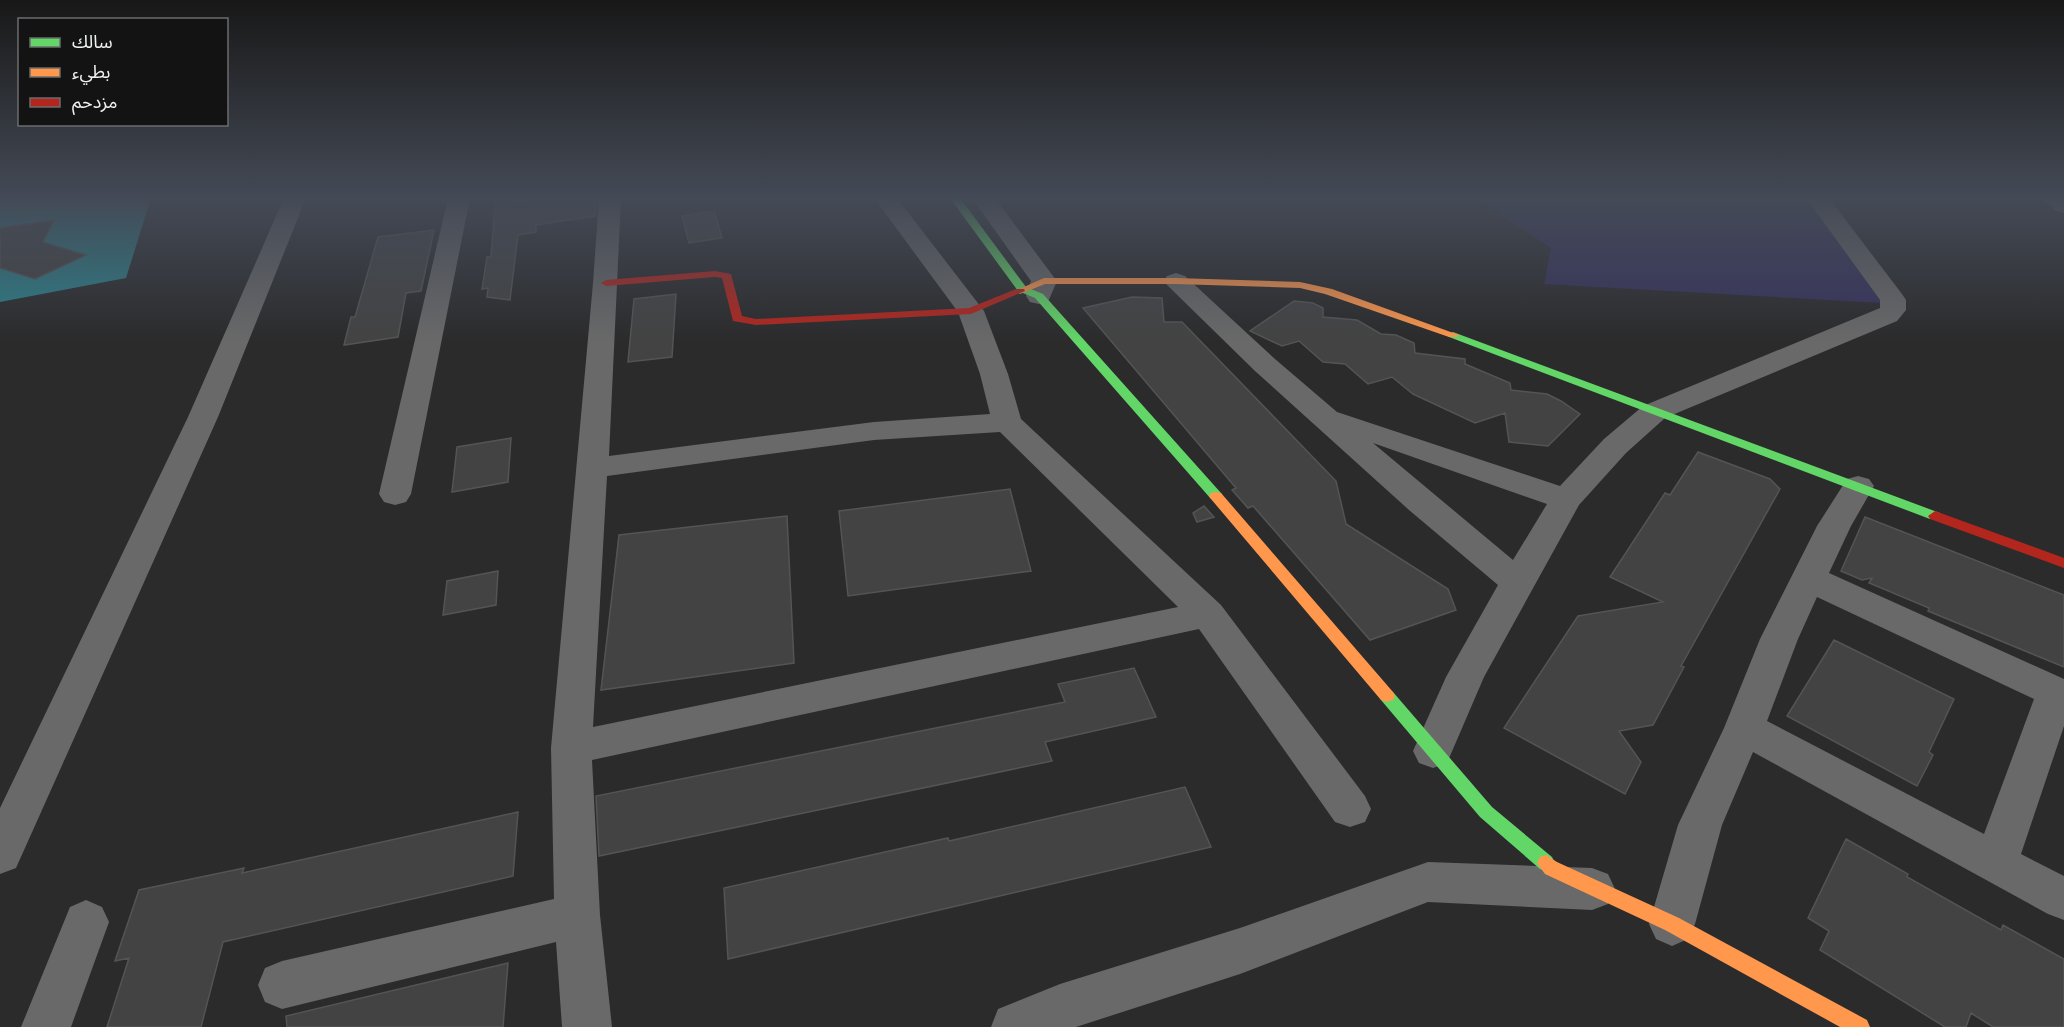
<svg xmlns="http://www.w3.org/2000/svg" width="2064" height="1027" font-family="'Roboto Condensed','Noto Sans Arabic',sans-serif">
  <rect width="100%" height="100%" fill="#2b2b2c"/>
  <path fill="#36325c" d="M 1476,198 L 1806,198 L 1882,303 L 1544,284 L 1551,248 Z"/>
  <path fill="#2c818a" d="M 0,198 L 151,198 L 126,278 L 0,302 Z"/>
  <path fill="#434343" stroke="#545454" stroke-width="1.5" d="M 540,198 L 597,198 L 595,216 L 536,225 L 536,232 L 518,235 L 510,300 L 487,297 L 488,288 L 482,289 L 487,257 L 491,257 L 495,204 Z
    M 714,211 L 722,238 L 689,243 L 682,216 Z
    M 54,220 L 43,242 L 86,255 L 35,279 L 0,268 L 0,228 Z
    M 434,230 L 421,291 L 406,293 L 398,337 L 344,345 L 351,317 L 355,317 L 378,237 Z
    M 676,294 L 672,357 L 628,362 L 634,299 Z
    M 1132,297 L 1162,298 L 1164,322 L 1182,322 L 1336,481 L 1346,524 L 1448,589 L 1456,610 L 1370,640 L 1253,506 L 1248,508 L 1232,490 L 1236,488 L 1083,308 Z
    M 1294,301 L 1313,303 L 1323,308 L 1323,317 L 1357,320 L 1381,334 L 1396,335 L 1414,343 L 1415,353 L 1465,359 L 1465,364 L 1510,383 L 1511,390 L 1547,394 L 1561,401 L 1580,414 L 1548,446 L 1509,442 L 1505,413 L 1475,423 L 1413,394 L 1392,377 L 1368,384 L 1345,364 L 1323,362 L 1299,341 L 1282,346 L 1250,331 Z
    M 511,438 L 508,482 L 452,492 L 457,447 Z
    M 1698,452 L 1770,479 L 1780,489 L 1681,666 L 1684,667 L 1653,725 L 1619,731 L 1641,762 L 1625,794 L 1504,728 L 1578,616 L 1663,602 L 1610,577 L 1665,493 L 1670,495 Z
    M 1010,489 L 1031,571 L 848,596 L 839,511 Z
    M 1204,506 L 1214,517 L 1197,522 L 1193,513 Z
    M 787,516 L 794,663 L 601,690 L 619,535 Z
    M 1865,517 L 2064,595 L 2064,667 L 1928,611 L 1929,608 L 1869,583 L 1872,578 L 1862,580 L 1841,571 Z
    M 498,571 L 496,605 L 443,615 L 447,581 Z
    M 1834,640 L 1954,699 L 1929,752 L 1933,755 L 1917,786 L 1787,716 Z
    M 1134,668 L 1156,717 L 1045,742 L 1052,761 L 599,856 L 596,796 L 1065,702 L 1058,684 Z
    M 1185,787 L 1211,847 L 728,959 L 724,888 L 948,838 L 949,841 Z
    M 518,812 L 513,876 L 223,942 L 201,1027 L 107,1027 L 129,958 L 115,961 L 139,890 L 244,868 L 242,873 Z
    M 1846,839 L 1908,874 L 1907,877 L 2001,930 L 2003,925 L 2064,959 L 2064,1027 L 1993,1027 L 1971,1013 L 1966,1027 L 1945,1027 L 1820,950 L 1829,931 L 1808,918 Z
    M 508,963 L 503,1027 L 287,1027 L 286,1016 Z"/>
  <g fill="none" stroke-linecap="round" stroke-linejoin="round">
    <path fill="#696969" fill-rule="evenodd" d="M 284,198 L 306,198 L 218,417 L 16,868 L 0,874 L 0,808 L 188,417 Z
      M 448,198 L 470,198 L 411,494 L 406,502 L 395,505 L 384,502 L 379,494 Z
      M 599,198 L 621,198 L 609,456 L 874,422 L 990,414 L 980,374 L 958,312 L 874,198 L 897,198 L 984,311 L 1008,374 L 1021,419 L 1221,605 L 1365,796 L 1371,809 L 1365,822 L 1350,827 L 1335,822 L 1199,629 L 592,760 L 600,915 L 612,1027 L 562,1027 L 556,942 L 282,1009 L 265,1002 L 258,985 L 265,968 L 282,961 L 554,899 L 551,748 L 593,283 ZM 1000,432 L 1178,607 L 593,727 L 607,476 L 874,440 Z
      M 972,198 L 995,198 L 1053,276 L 1057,281 L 1048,302 L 1039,304 L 1030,302 L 1026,296 L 1031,281 Z
      M 1806,198 L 1829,198 L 1902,294 L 1906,300 L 1906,310 L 1897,321 L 1665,418 L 1626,453 L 1579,505 L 1484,677 L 1447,763 L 1433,768 L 1419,763 L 1413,751 L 1446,677 L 1498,585 L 1409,510 L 1255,371 L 1163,281 L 1167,276 L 1176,273 L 1185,276 L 1275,359 L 1337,412 L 1560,486 L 1604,439 L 1643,406 L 1880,308 L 1880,300 ZM 1373,443 L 1547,504 L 1513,560 Z
      M 2042,198 L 2064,198 L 2064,213 L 2056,211 Z
      M 1858,476 L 1869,479 L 1874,486 L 1851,526 L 1829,573 L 2064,679 L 2064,726 L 2021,854 L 2064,876 L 2064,920 L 2048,914 L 1753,752 L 1722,825 L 1695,924 L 1688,939 L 1672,946 L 1656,939 L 1649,924 L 1678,825 L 1724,728 L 1760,639 L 1817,526 L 1847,479 ZM 1817,597 L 2034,699 L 1984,834 L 1767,721 L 1798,639 Z
      M 1428,862 L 1592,868 L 1608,874 L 1615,889 L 1608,904 L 1592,910 L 1428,902 L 1240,974 L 1076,1027 L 991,1027 L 998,1009 L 1060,984 L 1240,928 Z
      M 86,900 L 102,907 L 109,922 L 71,1027 L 21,1027 L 70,907 Z"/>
    <path fill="#63d668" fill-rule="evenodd" d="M 950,198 L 960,198 L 1026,287 L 1043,294 L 1221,493 L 1223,496 L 1221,499 L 1211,499 L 1035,298 L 1018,291 Z
      M 1453,332 L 1940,513 L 1942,516 L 1940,519 L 1930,519 L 1449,337 L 1447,335 Z
      M 1387,690 L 1393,692 L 1492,807 L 1552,857 L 1555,863 L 1552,869 L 1546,871 L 1540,869 L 1480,817 L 1381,700 L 1379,696 L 1381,692 Z"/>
    <path fill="#ff974d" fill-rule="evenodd" d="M 1044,278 L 1176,278 L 1300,282 L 1332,289 L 1459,335 L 1457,337 L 1449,337 L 1325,294 L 1300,288 L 1176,284 L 1045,284 L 1020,294 L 1015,291 Z
      M 1216,492 L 1221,493 L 1393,692 L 1395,696 L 1393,700 L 1387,702 L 1381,700 L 1211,499 L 1209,496 L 1211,493 Z
      M 1546,855 L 1557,862 L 1679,918 L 1867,1020 L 1870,1027 L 1840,1027 L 1665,930 L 1545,874 L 1537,863 L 1540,857 Z"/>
    <path fill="#b3261e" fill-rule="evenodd" d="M 715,271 L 731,274 L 742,316 L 756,319 L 969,308 L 1016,289 L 1024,289 L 1025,291 L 971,314 L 756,325 L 733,321 L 722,278 L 715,277 L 606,286 L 601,283 L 606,280 Z
      M 1935,511 L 2064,558 L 2064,568 L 1930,519 L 1928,516 Z"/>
  </g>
  <linearGradient id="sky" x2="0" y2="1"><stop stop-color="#181818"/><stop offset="0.58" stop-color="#444a56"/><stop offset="1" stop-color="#444a56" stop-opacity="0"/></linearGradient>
  <rect width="2064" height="342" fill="url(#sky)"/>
  <rect x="18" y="18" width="210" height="108" fill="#131314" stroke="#6b6c6d" stroke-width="1.5"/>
  <rect x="30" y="38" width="30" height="9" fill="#63d668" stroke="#6b6c6d" stroke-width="1.5"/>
  <text x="72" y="48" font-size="18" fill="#f0f1f2">سالك</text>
  <rect x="30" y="68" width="30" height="9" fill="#ff974d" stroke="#6b6c6d" stroke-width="1.5"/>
  <text x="72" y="78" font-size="18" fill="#f0f1f2">بطيء</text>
  <rect x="30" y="98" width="30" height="9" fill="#b3261e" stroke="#6b6c6d" stroke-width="1.5"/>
  <text x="72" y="108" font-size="18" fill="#f0f1f2">مزدحم</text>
</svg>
